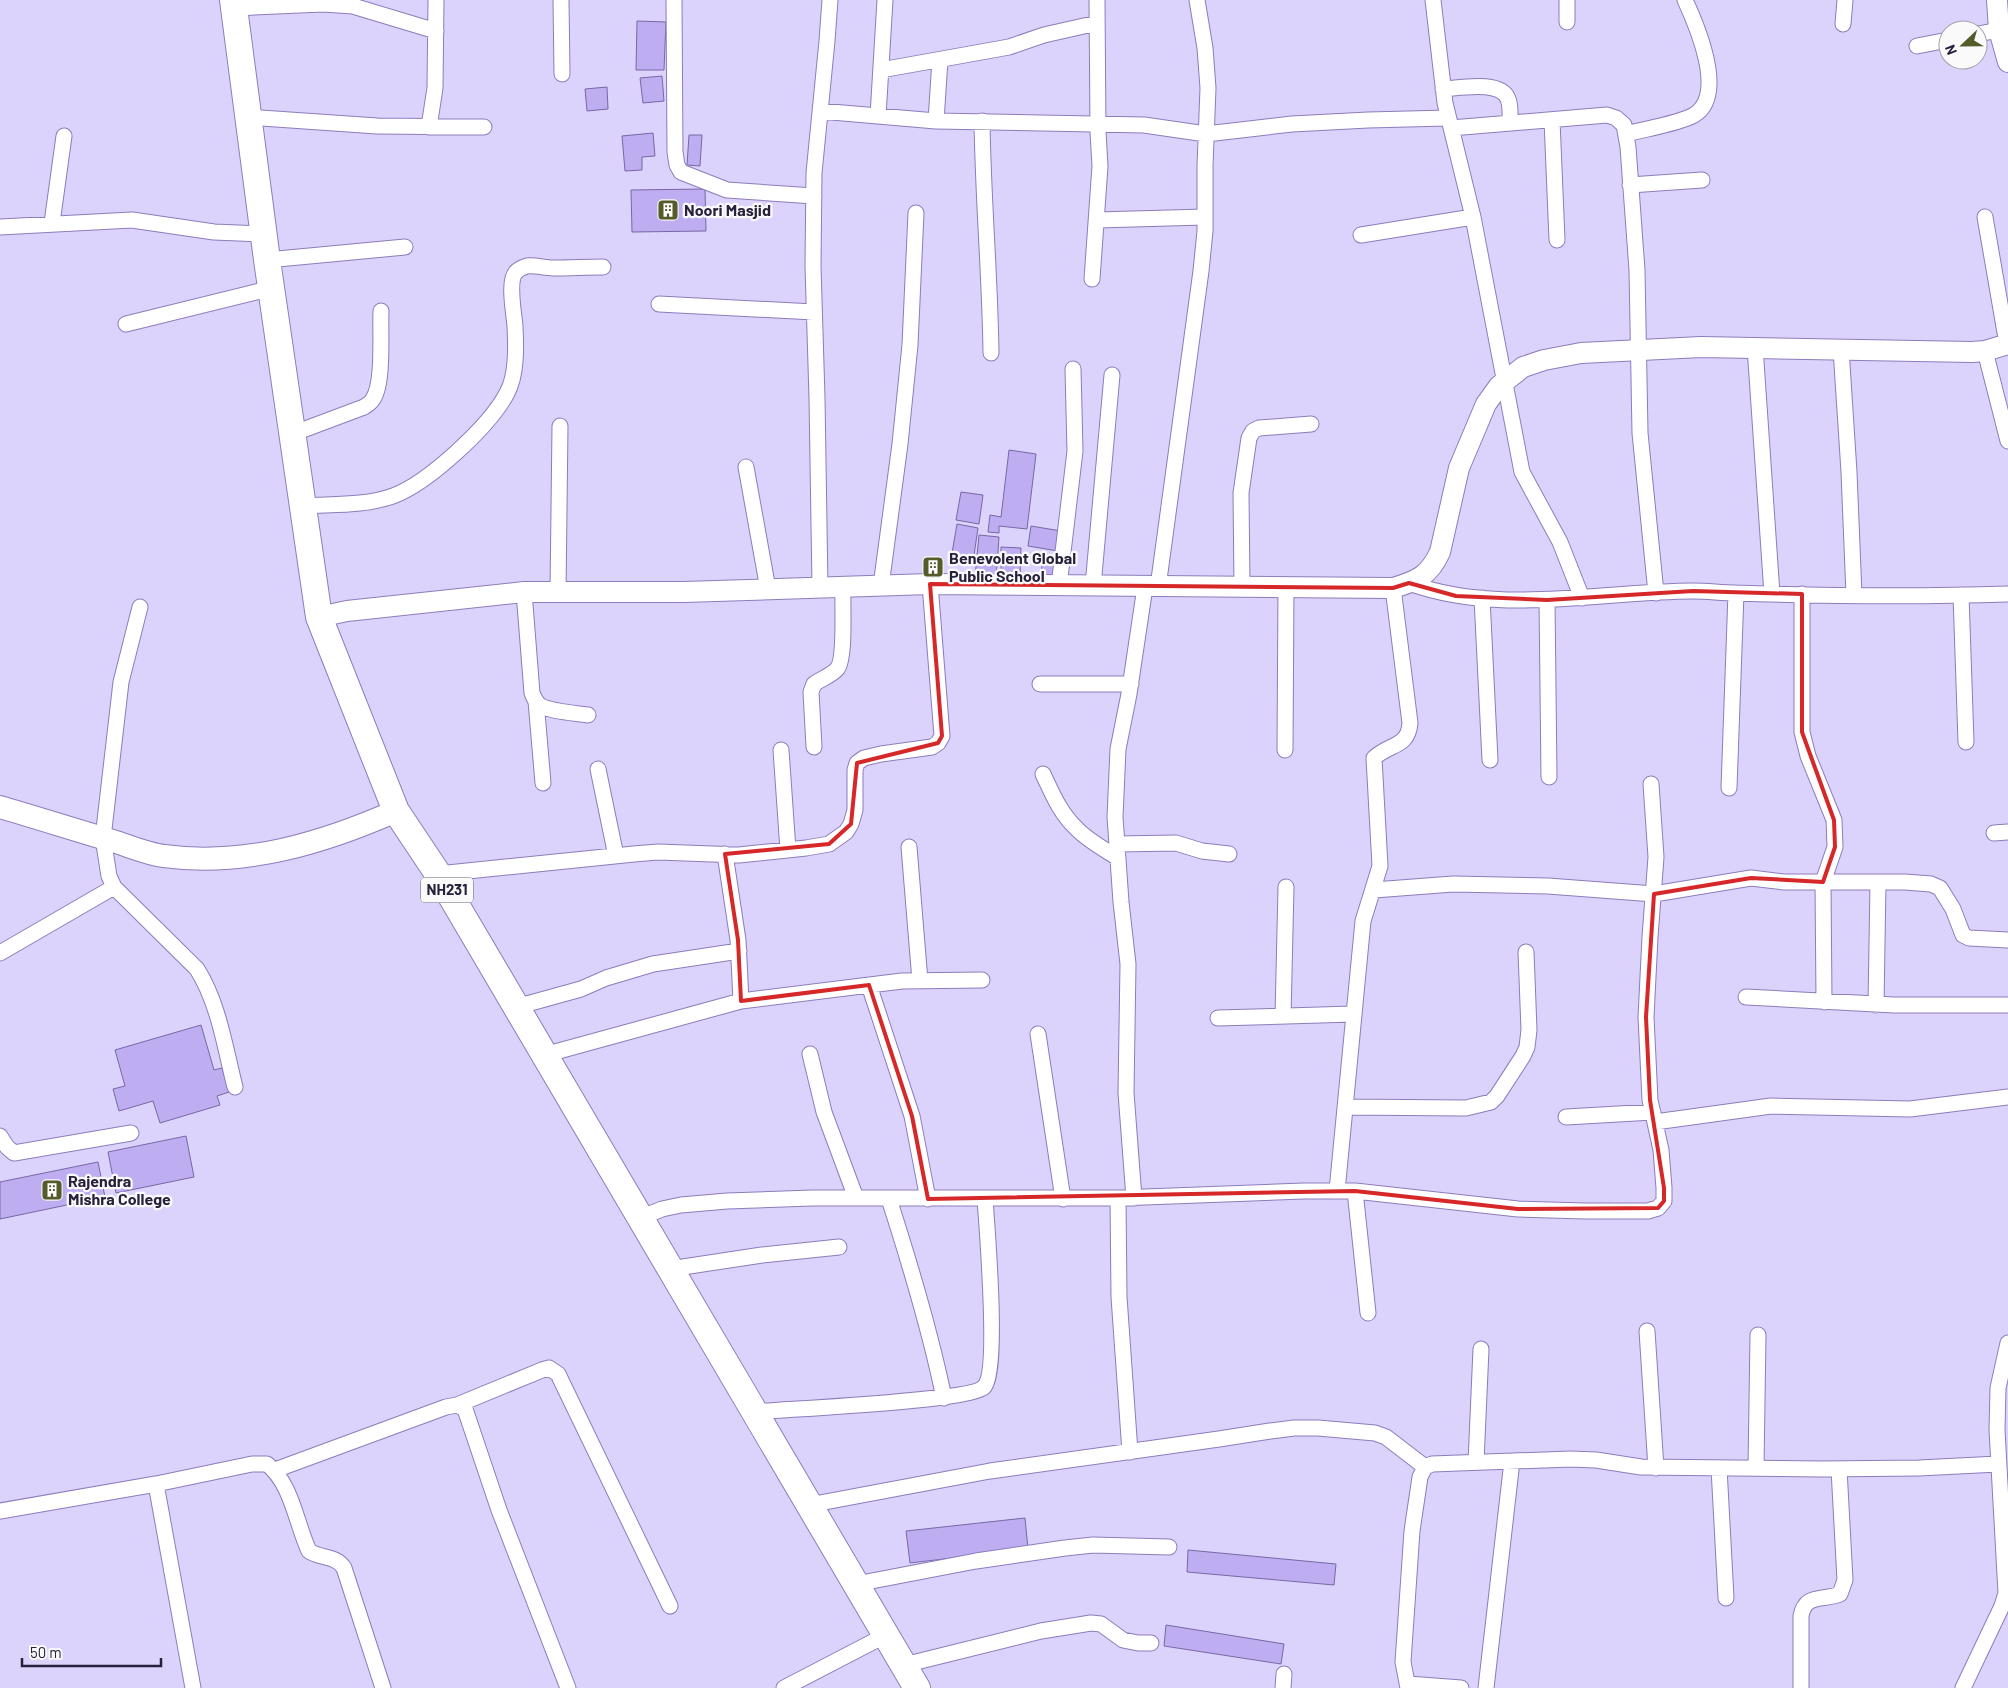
<svg xmlns="http://www.w3.org/2000/svg" width="2008" height="1688" font-family="Barlow,sans-serif">
  <rect width="100%" height="100%" fill="#dcd3fc"/>
  <path fill="#beaef1" stroke="#7767a5" d="M 637,21 L 666,22 L 664,70 L 636,70 Z
    M 662,76 L 664,101 L 643,103 L 640,78 Z
    M 607,87 L 608,109 L 587,111 L 585,89 Z
    M 653,133 L 655,156 L 642,157 L 642,170 L 625,171 L 622,136 Z
    M 689,135 L 702,135 L 700,166 L 687,165 Z
    M 705,189 L 706,231 L 632,232 L 631,190 Z
    M 1009,450 L 1036,454 L 1027,529 L 999,526 L 999,533 L 988,532 L 990,515 L 1001,517 Z
    M 961,492 L 983,495 L 979,524 L 956,520 Z
    M 957,524 L 978,528 L 973,562 L 951,559 Z
    M 1031,526 L 1061,531 L 1058,551 L 1028,546 Z
    M 979,535 L 999,537 L 996,579 L 975,577 Z
    M 1001,547 L 1021,548 L 1020,578 L 1001,578 Z
    M 1043,554 L 1057,556 L 1055,579 L 1041,577 Z
    M 926,558 L 941,558 L 941,575 L 926,575 Z
    M 201,1025 L 214,1070 L 222,1068 L 229,1092 L 217,1096 L 220,1105 L 160,1123 L 153,1101 L 119,1111 L 113,1089 L 125,1086 L 115,1050 Z
    M 186,1136 L 194,1177 L 116,1193 L 108,1152 Z
    M 98,1162 L 105,1197 L 0,1219 L 0,1182 Z
    M 1025,1518 L 1028,1549 L 910,1563 L 906,1531 Z
    M 1188,1550 L 1336,1564 L 1334,1585 L 1187,1572 Z
    M 1166,1625 L 1284,1644 L 1281,1664 L 1164,1646 Z"/>
  <g fill="none" stroke-linecap="round" stroke-linejoin="round">
    <g stroke="#8d7cbc" stroke-width="17">
      <path id="minor" d="M 561,0 L 562,74
        M 674,0 L 675,152 L 677,165 L 681,172 L 727,190 L 814,196
        M 1433,0 L 1445,103 L 1473,217 L 1522,472 L 1560,542 L 1582,598
        M 1567,0 L 1567,22
        M 234,8 L 323,4 L 353,6 L 436,31
        M 1843,24 L 1845,0
        M 1978,34 L 1999,30
        M 1917,46 L 1948,40
        M 881,70 L 1009,47 L 1044,35 L 1097,23
        M 1443,89 C 1460,88 1501,80 1508,99 C 1511,106 1510,115 1510,123
        M 820,111 L 936,121 L 1144,125 L 1206,134 L 1292,124 L 1368,120 L 1448,118
        M 878,116 L 885,0
        M 248,117 L 377,126 L 484,127
        M 1552,120 L 1557,240
        M 936,121 L 940,60
        M 982,121 C 983,199 990,276 991,353
        M 429,127 L 435,88 L 436,0
        M 1451,128 L 1607,115 L 1616,118 L 1624,125 L 1628,147 L 1637,270 L 1640,433 L 1656,593
        M 1626,134 C 1644,129 1678,124 1694,115 C 1727,95 1697,26 1685,0
        M 1630,185 L 1702,180
        M 1985,217 L 2007,344
        M 1097,220 L 1205,217
        M 52,223 L 64,136
        M 0,227 L 132,220 L 214,232 L 264,234
        M 1361,235 L 1473,217
        M 267,260 L 405,247
        M 1092,279 L 1100,166 L 1098,132 L 1097,0
        M 659,304 L 814,312
        M 126,324 L 272,288
        M 1755,347 L 1772,594
        M 1841,349 L 1849,472 L 1854,595
        M 1985,351 L 2008,441
        M 292,434 L 364,407 C 367,405 371,403 373,399 C 384,383 380,332 381,311
        M 746,467 L 768,589
        M 303,506 C 332,504 365,506 393,496 C 428,483 490,426 507,393 C 517,375 516,346 515,326 C 514,313 507,279 517,271 C 519,269 524,267 527,266 C 535,265 545,268 553,268 C 570,268 586,267 603,267
        M 1409,583 C 1500,616 1600,591 1694,591 C 1708,591 1722,593 1736,593 C 1826,596 1917,597 2008,594
        M 881,586 L 900,444 L 910,345 L 916,213
        M 1059,586 L 1075,451 L 1073,369
        M 1093,586 L 1112,375
        M 1242,586 L 1241,493 L 1249,438 L 1253,431 L 1259,428 L 1311,424
        M 1158,587 L 1201,271 L 1205,231 L 1205,166 L 1208,88 L 1205,48 L 1197,0
        M 820,588 L 817,398 L 813,266 L 814,173 L 827,41 L 830,0
        M 524,592 L 532,693 C 534,698 536,703 541,706 C 553,712 575,713 588,715
        M 558,593 L 560,426
        M 1802,594 L 1802,732 L 1808,756 L 1834,820 L 1835,847 L 1823,882 L 1824,1002
        M 1961,595 L 1966,742
        M 1482,598 L 1490,760
        M 1547,600 L 1549,777
        M 140,607 L 121,682 L 103,838 L 109,876 L 114,887 L 197,969 C 219,1004 225,1048 235,1087
        M 1040,684 L 1131,684
        M 536,701 L 543,783
        M 814,747 L 811,692 L 814,684 C 821,679 832,675 837,669 C 846,659 842,602 843,587
        M 781,750 L 788,850
        M 1285,750 L 1286,586
        M 598,769 L 616,856
        M 1043,774 C 1052,793 1060,813 1076,828 C 1087,840 1104,849 1118,858
        M 1729,788 L 1736,593
        M 1994,833 L 2008,832
        M 1117,844 L 1176,843 L 1202,851 L 1229,854
        M 909,847 L 920,981
        M 725,854 L 738,940 L 741,1001
        M 438,874 L 634,854 L 658,852 L 739,855 L 806,848 L 829,844 L 846,832 L 851,824 L 855,810 L 855,770 L 857,763 L 864,758 L 881,754 L 932,747 L 938,743 L 942,736 L 930,584
        M 1374,890 L 1453,884 L 1548,886 L 1654,894 L 1751,878 L 1784,882 L 1905,882 L 1931,884 L 1940,888 L 1953,909 L 1963,935 L 1969,938 L 2008,940
        M 0,953 L 114,887
        M 869,985 L 912,1116 L 928,1199
        M 1746,997 L 1894,1005 L 2008,1005
        M 1876,1005 L 1878,882
        M 516,1007 L 581,989 L 606,978 L 653,964 L 739,951
        M 1283,1016 L 1286,887
        M 1218,1018 L 1353,1014
        M 1038,1034 L 1063,1199
        M 810,1054 L 824,1112 L 856,1198
        M 544,1055 L 741,1001 L 902,981 L 982,980
        M 1345,1107 L 1466,1108 L 1491,1102 L 1497,1096 L 1523,1056 L 1527,1047 L 1529,1030 L 1526,952
        M 1566,1117 L 1653,1112
        M 1655,1122 L 1771,1106 L 1910,1109 L 2008,1097
        M 0,1136 L 7,1147 L 14,1153 L 131,1133
        M 1337,1191 L 1363,921 L 1380,866 L 1374,758 C 1390,743 1408,748 1410,723 L 1393,588
        M 1355,1191 L 1368,1313
        M 1118,1198 L 1119,1297 L 1130,1452
        M 1134,1198 L 1126,1093 L 1128,964 L 1121,902 L 1115,817 L 1118,749 L 1129,694 L 1145,587
        M 889,1199 C 910,1264 930,1330 944,1398
        M 640,1218 L 662,1209 L 681,1205 L 727,1201 L 812,1198 L 1118,1198 L 1304,1191 L 1355,1191 L 1518,1209 L 1585,1211 L 1648,1211 L 1658,1208 L 1664,1201 L 1664,1188 L 1661,1150 L 1650,1100 L 1646,1017 L 1650,937 L 1656,857 L 1651,784
        M 670,1269 L 762,1255 L 839,1247
        M 1647,1331 L 1656,1468
        M 457,1405 L 542,1370 L 549,1368 L 558,1374 L 670,1606
        M 754,1412 C 785,1409 971,1401 984,1387 C 999,1372 987,1228 985,1199
        M 1476,1462 L 1481,1349
        M 1719,1468 L 1726,1598
        M 1756,1468 L 1758,1335
        M 275,1470 L 446,1407 L 457,1405 L 465,1409 L 499,1510 L 568,1688
        M 809,1505 L 990,1471 L 1219,1439 L 1270,1431 L 1294,1428 L 1318,1428 L 1375,1433 L 1386,1437 L 1425,1467
        M 0,1511 L 156,1484
        M 856,1584 L 976,1561 L 1065,1548 L 1093,1545 L 1169,1547
        M 904,1665 L 1041,1631 L 1091,1623 L 1101,1624 L 1123,1640 L 1138,1643 L 1151,1643
        M 1408,1684 L 1461,1688
        M 193,1688 L 156,1484 L 252,1464 L 267,1464 C 292,1484 296,1523 309,1551 C 321,1559 336,1555 344,1568 L 383,1688
        M 784,1688 L 886,1635
        M 1283,1688 L 1284,1674
        M 1408,1688 L 1403,1662 L 1412,1531 L 1420,1477 L 1425,1467 L 1432,1464 L 1571,1459 L 1596,1460 L 1641,1467 L 1822,1469 L 1919,1468 L 1998,1464
        M 1486,1688 L 1512,1461
        M 1801,1688 L 1801,1616 C 1805,1593 1823,1601 1840,1594 L 1845,1580 L 1839,1469
        M 1963,1688 L 2002,1606 L 2006,1593 L 1997,1430 L 1998,1388 L 2008,1343"/>
    </g>
    <g stroke="#8d7cbc" stroke-width="22">
      <path id="tertiary" d="M 1997,0 L 1999,30 L 2008,62
        M 319,617 L 347,611 L 524,592 L 684,592 L 930,584 L 1393,588 C 1417,581 1429,576 1440,552 L 1459,468 L 1486,404 L 1499,386 L 1523,367 L 1544,360 L 1581,353 L 1701,347 L 1972,352 L 1985,351 L 2008,344"/>
    </g>
    <g stroke="#8d7cbc" stroke-width="24">
      <path id="secondary" d="M 0,807 C 38,818 75,830 113,841 C 129,846 147,854 164,856 C 245,867 323,843 396,811"/>
    </g>
    <g stroke="#8d7cbc" stroke-width="28">
      <path id="trunk" d="M 233,0 L 267,260 L 319,617 L 396,811 L 438,874 L 917,1688"/>
    </g>
    <use href="#minor" stroke="#fff" stroke-width="15"/>
    <use href="#tertiary" stroke="#fff" stroke-width="20"/>
    <use href="#secondary" stroke="#fff" stroke-width="22"/>
    <use href="#trunk" stroke="#fff" stroke-width="26"/>
  </g>
  <path fill="none" stroke="#d62828" stroke-width="4" stroke-linejoin="round" d="M 1409,583 L 1456,596 L 1547,600 L 1693,591 L 1802,594 L 1802,732 L 1834,820 L 1835,847 L 1823,882 L 1751,878 L 1654,894 L 1646,1017 L 1650,1100 L 1664,1188 L 1664,1201 L 1658,1208 L 1518,1209 L 1355,1191 L 928,1199 L 912,1116 L 869,985 L 741,1001 L 738,940 L 725,854 L 829,844 L 851,824 L 857,763 L 938,743 L 942,736 L 930,584 L 1393,588 Z"/>
  <defs>
    <g id="building-square" transform="scale(1.125)"><rect x="-9" y="-9" width="18" height="18" rx="4" fill="#555b29" stroke="#fafafa"/><path d="M-4-6H4V6H1V3H-1V6H-4ZM-2.5-4.3h1.7v1.8h-1.7ZM.8-4.3h1.7v1.8H.8ZM-2.5-1h1.7V.8h-1.7ZM.8-1h1.7V.8H.8Z" fill="#fff"/></g>
  </defs>
  <g fill-rule="evenodd">
    <use href="#building-square" x="668" y="210"/>
    <use href="#building-square" x="933" y="567"/>
    <use href="#building-square" x="52" y="1190"/>
  </g>
  <g text-anchor="middle" stroke-width="4.5" stroke-linejoin="round" paint-order="stroke">
    <rect fill="#fafafa" stroke="#676274" stroke-width="1" x="421" y="877.5" width="52" height="25" rx="4"/>
    <g font-size="15" font-weight="bold" fill="#28213b">
      <text x="447" y="895">NH231</text>
    </g>
    <g font-size="16" font-weight="bold" fill="#28213b" stroke="#fafafa" text-anchor="start">
      <text x="684" y="216">Noori Masjid</text>
      <text x="949" y="564">Benevolent Global<tspan x="949" dy="18">Public School</tspan></text>
      <text x="68" y="1187">Rajendra<tspan x="68" dy="18">Mishra College</tspan></text>
    </g>
  </g>
  <g transform="translate(1963 45) rotate(248)"><circle r="24" fill="#fafafa" stroke="#a6a3ae"/>
  <path d="M0-4L9 19L0 12L-9 19Z" fill="#555b29"/>
  <text y="-8" font-size="14" font-weight="bold" text-anchor="middle" fill="#28213b">N</text>
  </g>
  <path d="M22 1658v8h139v-8" fill="none" stroke="#28213b" stroke-width="2.5"/>
  <text x="30" y="1658" font-size="15" fill="#28213b" stroke="#fafafa" stroke-width="4" paint-order="stroke">50 m</text>
</svg>
